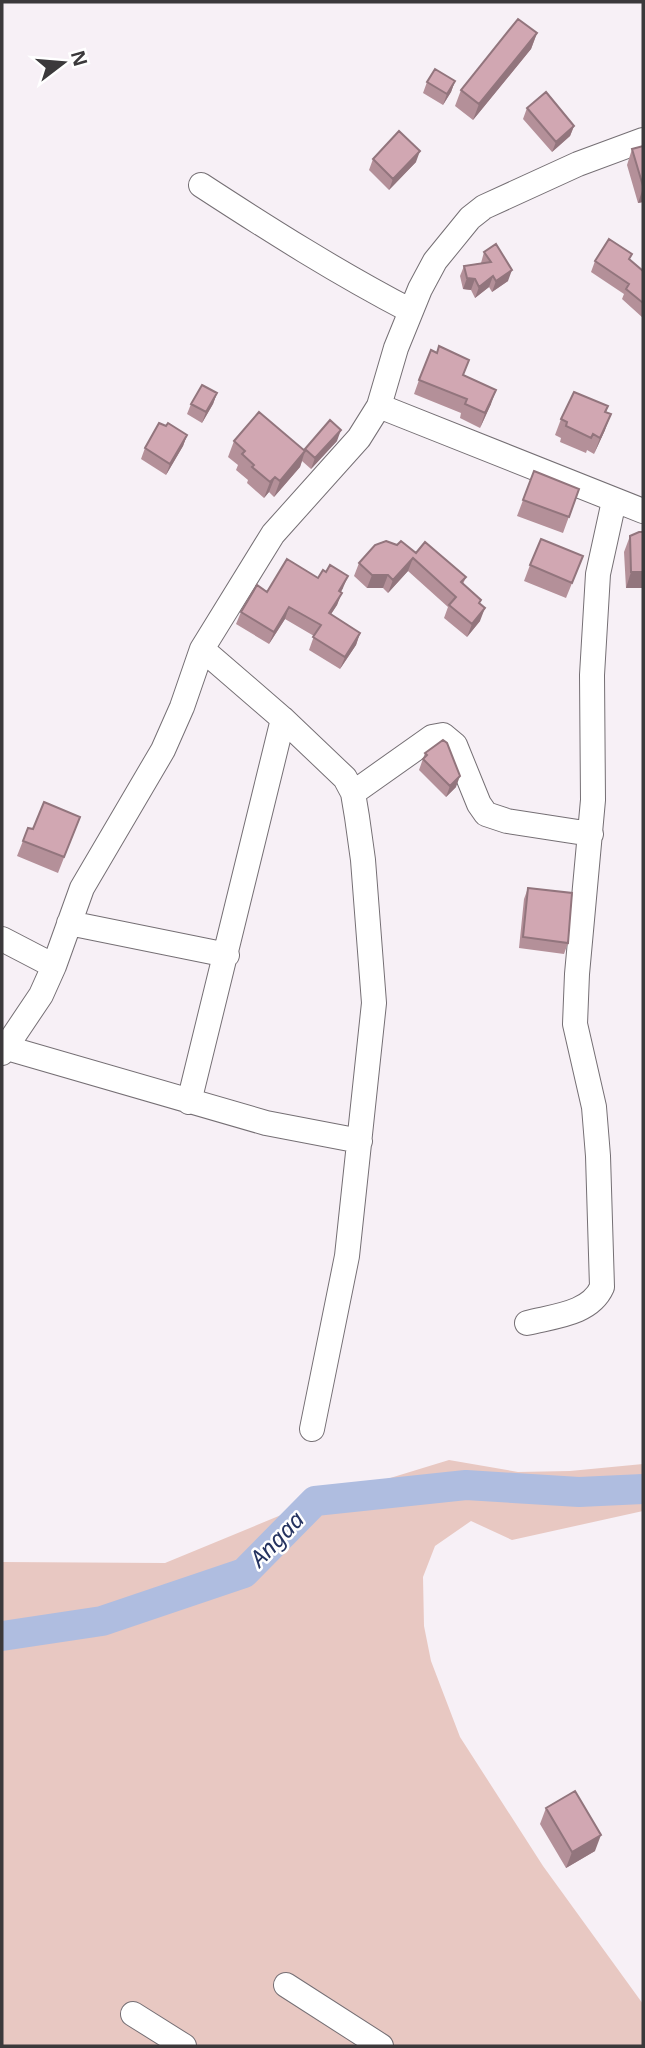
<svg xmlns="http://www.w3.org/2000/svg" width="645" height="2048" font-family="'Noto Sans',sans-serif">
  <rect width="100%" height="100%" fill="#f7f0f6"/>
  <path fill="#e8c8c2" d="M 449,1460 L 518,1472 L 570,1471 L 643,1464 L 643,1511 L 512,1540 L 471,1521 L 435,1546 L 423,1577 L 424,1626 L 431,1661 L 460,1737 L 543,1866 L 643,2004 L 643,2046 L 2,2046 L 2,1562 L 165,1563 L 315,1501 Z"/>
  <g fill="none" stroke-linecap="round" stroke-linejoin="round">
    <path stroke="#afbde0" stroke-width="30" d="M 2,1636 L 102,1621 L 244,1573 L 315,1501 L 466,1485 L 579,1492 L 643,1489"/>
    <g stroke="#756f74" stroke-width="26">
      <path id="minor" d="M 201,185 C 270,230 338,273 411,311
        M 379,406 L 643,511
        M 202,649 L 283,719 L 345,778 L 353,793 L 357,817 L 363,860 L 374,1003 L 347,1256 L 312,1429
        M 353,793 L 432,737 L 443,735 L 455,745 L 479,804 L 486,814 L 507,821 L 591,834
        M 69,923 L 227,955
        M 2,939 L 54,966
        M 7,1048 L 266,1123 L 360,1141
        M 2,1053 L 41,995 L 54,966 L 82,888 L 163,750 L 182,707 L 202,649 L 273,534 L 359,438 L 379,406 L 396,348 L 420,289 L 435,261 L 470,218 L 484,207 L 578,164 L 643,140
        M 189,1102 L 283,719
        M 527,1323 C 554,1316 590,1314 602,1287 L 598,1156 L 594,1107 L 575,1024 L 577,974 L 593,800 L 592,675 L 598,574 L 614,501
        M 286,1985 L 381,2046
        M 133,2014 L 184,2046"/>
    </g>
    <use href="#minor" stroke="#fff" stroke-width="24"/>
  </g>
  <path fill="#b49099" d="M 537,33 L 531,49 L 473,120 L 455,106 L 461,90 Z
    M 455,81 L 451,92 L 443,105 L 423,93 L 427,82 Z
    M 527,108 L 574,126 L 570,136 L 552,152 L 523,119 Z
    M 643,146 L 643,202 L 638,203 L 627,165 L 632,149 Z
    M 373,159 L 416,162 L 389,190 L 369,170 Z
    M 484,252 L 508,281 L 492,292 L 489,287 L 475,298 L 471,290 L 463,289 L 460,276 L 464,266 L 481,263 Z
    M 630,260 L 643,271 L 643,318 L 622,299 L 624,294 L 591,272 L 595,261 Z
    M 463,375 L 491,404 L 480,428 L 460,418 L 461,413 L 414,394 L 419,380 Z
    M 217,393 L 213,404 L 202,423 L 187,414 L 191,404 Z
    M 608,406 L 606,412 L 605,430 L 594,454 L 587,450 L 586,453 L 560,442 L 561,438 L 555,435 L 561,419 Z
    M 187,435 L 183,446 L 166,475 L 141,459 L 145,448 Z
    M 234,441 L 304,450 L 305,449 L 337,441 L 311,469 L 302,461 L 300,467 L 274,497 L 269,492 L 264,498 L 247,483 L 248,480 L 236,470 L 238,465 L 228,457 Z
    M 534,471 L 579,489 L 563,533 L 517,516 Z
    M 630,536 L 643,588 L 626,588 L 624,552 Z
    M 416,553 L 466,577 L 463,584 L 480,621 L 467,637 L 444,618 L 448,607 L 408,571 L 388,593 L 383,588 L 367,588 L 354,576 L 359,563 Z
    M 583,556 L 566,598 L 524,581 L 530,565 Z
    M 318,578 L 343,588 L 341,592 L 337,605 L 331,614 L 360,633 L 356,645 L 340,669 L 309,650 L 314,636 L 285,619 L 269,644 L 236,624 L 241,612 L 267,592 Z
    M 425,753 L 456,787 L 446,797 L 419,770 Z
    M 80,817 L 58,873 L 17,856 L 28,828 L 33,829 Z
    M 528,888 L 568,943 L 564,954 L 519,948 L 524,899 Z
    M 546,1808 L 595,1851 L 566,1868 L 540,1824 Z"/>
  <path fill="#92757d" d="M 537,33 L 531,49 L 473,120 L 479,104 Z
    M 455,81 L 451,92 L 443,105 L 447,94 Z
    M 574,126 L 570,136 L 552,152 L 556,142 Z
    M 420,151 L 416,162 L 389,190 L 393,179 Z
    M 643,188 L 643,202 L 638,203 Z
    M 512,270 L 508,281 L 492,292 L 496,281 Z
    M 493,276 L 489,287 L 475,298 L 479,287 Z
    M 467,278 L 475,279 L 471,290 L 463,289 Z
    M 496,390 L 491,404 L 480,428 L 485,413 Z
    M 217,393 L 213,404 L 202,423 L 206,412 Z
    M 611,414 L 605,430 L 594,454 L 600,438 Z
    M 341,430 L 337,441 L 311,469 L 315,458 Z
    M 187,435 L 183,446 L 166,475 L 170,464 Z
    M 305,451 L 300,467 L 274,497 L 280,481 Z
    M 275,477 L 269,492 L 264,498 L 270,482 Z
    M 413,558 L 408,571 L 388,593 L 393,580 Z
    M 631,572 L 643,572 L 643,588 L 626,588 Z
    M 372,575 L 388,575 L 383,588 L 367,588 Z
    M 348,576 L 343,588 L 334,603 L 339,591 Z
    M 342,593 L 337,605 L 324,625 L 329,613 Z
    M 289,607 L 285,619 L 269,644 L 274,632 Z
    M 485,608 L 480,621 L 467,637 L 472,624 Z
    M 360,633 L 356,645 L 340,669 L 345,657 Z
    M 460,776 L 456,787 L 446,797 L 450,786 Z
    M 601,1835 L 595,1851 L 566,1868 L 572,1852 Z"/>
  <path fill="#d1a7b2" stroke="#92757d" stroke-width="2" d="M 518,19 L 537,33 L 479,104 L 461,90 Z
    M 435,69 L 455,81 L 447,94 L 427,82 Z
    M 546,92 L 574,126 L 556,142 L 527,108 Z
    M 399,131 L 420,151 L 393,179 L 373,159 Z
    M 643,146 L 643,186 L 632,149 Z
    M 609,239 L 632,254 L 629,259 L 643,271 L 643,303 L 626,289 L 629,284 L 595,261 Z
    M 496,244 L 512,270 L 496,281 L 493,276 L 479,287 L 475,279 L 467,278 L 464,266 L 491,262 L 484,252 Z
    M 439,346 L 469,360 L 463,375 L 496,390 L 485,413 L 465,404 L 467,399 L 419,380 L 431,350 L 437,353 Z
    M 202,385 L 217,393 L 206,412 L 191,404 Z
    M 574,392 L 608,406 L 605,412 L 611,414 L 600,438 L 593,434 L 591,438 L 566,426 L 567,422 L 561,419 Z
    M 259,412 L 305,451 L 280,481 L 275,477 L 270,482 L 252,467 L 254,465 L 242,454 L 245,451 L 234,441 Z
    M 330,420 L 341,430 L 315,458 L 305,449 Z
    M 159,423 L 166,426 L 168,423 L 187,435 L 170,464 L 145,448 Z
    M 534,471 L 579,489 L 569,517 L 523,500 Z
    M 639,532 L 643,532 L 643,572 L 631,572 L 630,536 Z
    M 541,539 L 583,556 L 572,583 L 530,565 Z
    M 386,541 L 397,545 L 401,541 L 416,553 L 425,542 L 466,577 L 461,582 L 481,600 L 479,603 L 485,608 L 472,624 L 449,605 L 456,597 L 413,558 L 393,580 L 388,575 L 372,575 L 359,563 L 375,545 Z
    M 287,559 L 318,578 L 323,570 L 326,572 L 330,565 L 348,576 L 339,591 L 342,593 L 329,613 L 360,633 L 345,657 L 313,637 L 321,625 L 289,607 L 274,632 L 241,612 L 257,585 L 267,592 Z
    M 443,740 L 447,743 L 460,776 L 450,786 L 423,759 L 427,755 L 425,753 Z
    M 44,802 L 80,817 L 64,857 L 23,841 L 28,828 L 33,829 Z
    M 528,888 L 572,893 L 568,943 L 523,937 Z
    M 575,1791 L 601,1835 L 572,1852 L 546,1808 Z"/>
  <g text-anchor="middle" stroke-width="5" stroke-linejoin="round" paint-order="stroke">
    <g font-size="23" font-style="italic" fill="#253360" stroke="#fff">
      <text transform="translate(277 1539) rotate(-46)" y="8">Angaa</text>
    </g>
  </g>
  <rect width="645" height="2048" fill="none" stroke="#3b393b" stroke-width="7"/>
  <g transform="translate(63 63) rotate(74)" stroke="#ffffff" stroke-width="5" paint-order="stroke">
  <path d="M0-5L12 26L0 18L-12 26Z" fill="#3b393b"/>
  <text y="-10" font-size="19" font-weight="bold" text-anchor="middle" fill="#3b393b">N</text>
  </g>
</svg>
